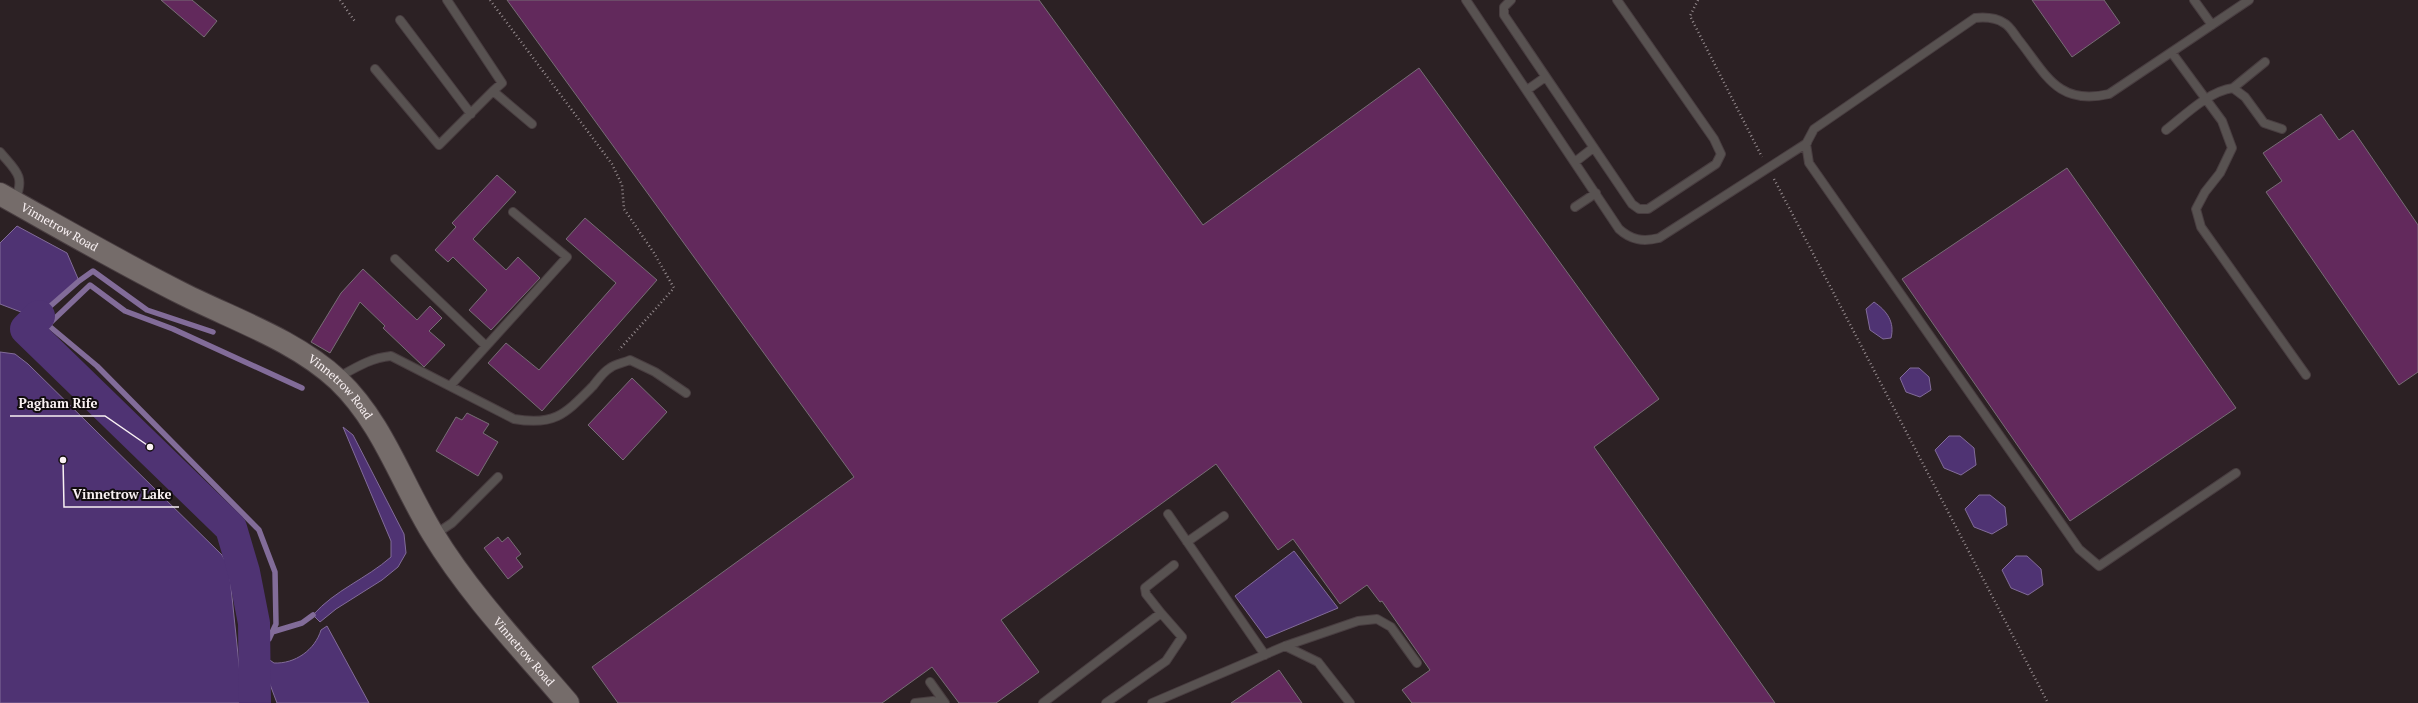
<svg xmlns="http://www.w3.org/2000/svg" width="2418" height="703" font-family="'PT Serif',serif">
  <rect width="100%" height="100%" fill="#2c2124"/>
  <path fill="#4f3373" stroke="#826c99" d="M 17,226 L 67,253 L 79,281 L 39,316 L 21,312 L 0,304 L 0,243 Z
    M 1874,302 C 1887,311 1895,322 1891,338 L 1883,339 L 1870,330 L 1866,309 Z
    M 0,352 L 15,354 L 28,364 L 222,555 L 229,568 L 243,703 L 0,703 Z
    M 1910,368 L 1919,368 L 1929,377 L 1931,390 L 1920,397 L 1906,392 L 1900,378 Z
    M 343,427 L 353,435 L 404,534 L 406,553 L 398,567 L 382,580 L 336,609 L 320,622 L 313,615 C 335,590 366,579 391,557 L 391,541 Z
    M 1949,436 L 1960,436 L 1974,448 L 1976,465 L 1961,475 L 1944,468 L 1935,450 Z
    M 1979,495 L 1990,495 L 2005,507 L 2007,525 L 1992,534 L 1974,527 L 1965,509 Z
    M 1294,551 L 1338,608 L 1266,638 L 1235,596 Z
    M 2016,556 L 2027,556 L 2041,569 L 2043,585 L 2028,595 L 2011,588 L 2002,570 Z
    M 327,626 L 369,703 L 277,703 L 265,671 L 254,675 L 254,653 L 264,656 L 274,663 C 295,664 315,650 321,630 Z"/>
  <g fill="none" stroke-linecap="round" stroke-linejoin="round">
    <path stroke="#826c99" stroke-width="5.5" d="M 39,316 L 79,281 L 93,271 L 147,310 L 213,332
      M 272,632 L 302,623 L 313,615
      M 254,653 L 269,639 L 276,624 L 275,572 L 259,530 L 97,366 L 48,325 L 90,285 L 125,311 L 173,329 L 302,388"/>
    <path stroke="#4f3373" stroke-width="32" d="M 39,316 L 26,329 L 231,528 L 244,572 L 254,623 L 255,703"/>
  </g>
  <path fill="#62295c" stroke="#776d75" d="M 161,0 L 192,0 L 217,21 L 204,37 Z
    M 507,0 L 1039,0 L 1203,225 L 1419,68 L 1659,399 L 1594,447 L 1775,703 L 1412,703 L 1402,690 L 1430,670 L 1382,601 L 1380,602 L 1367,585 L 1340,604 L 1293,539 L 1278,550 L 1216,464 L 1001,620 L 1039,672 L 996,703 L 959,703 L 932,667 L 882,703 L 618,703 L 592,667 L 854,477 Z
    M 2032,0 L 2104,0 L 2120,23 L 2072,57 Z
    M 2321,114 L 2339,140 L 2353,130 L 2418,225 L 2418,372 L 2399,385 L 2266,192 L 2282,181 L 2263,153 Z
    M 2067,168 L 2236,408 L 2070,521 L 1902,279 Z
    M 497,175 L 516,192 L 473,239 L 506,270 L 518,257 L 540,278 L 491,330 L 469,310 L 487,290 L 453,257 L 448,262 L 435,250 L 456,227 L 452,223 Z
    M 585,218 L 657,280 L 542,411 L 488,363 L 506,343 L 539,370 L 616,283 L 566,239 Z
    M 363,269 L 417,320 L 430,306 L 442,318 L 429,331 L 445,345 L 424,367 L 383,328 L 385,326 L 360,302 L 330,353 L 311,342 L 341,293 Z
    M 632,378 L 667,412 L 623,460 L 588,425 Z
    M 467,413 L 489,424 L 483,433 L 498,442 L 478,476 L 436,451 L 456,417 L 462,420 Z
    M 498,537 L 502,542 L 508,537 L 521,554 L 516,558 L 523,567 L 508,579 L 484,548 Z
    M 1279,670 L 1302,703 L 1231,703 Z"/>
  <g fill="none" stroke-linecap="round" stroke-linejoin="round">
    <g stroke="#493e41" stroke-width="10">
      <path id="lane" d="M 447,0 L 502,83 L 493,91
        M 1466,0 L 1619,229 C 1631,240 1643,242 1659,238 L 1807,143
        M 1511,0 L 1504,7 L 1504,15 L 1632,204 L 1639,209 L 1648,209 L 1716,164 L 1721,154 L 1714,139 L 1617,0
        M 2194,0 L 2212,25
        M 400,20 L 471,114
        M 2172,53 L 2222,121 L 2232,148 L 2220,173 L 2205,192 L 2196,209 L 2201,227 L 2306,375
        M 375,69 L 439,145 L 493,91 L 532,124
        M 2233,88 L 2265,62
        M 1527,90 L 1544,78
        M 2166,130 C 2185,115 2209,91 2233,88 L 2245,97 L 2264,123 L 2282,129
        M 0,152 C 15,170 26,176 15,200
        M 1575,162 L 1593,148
        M 1575,207 L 1596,193
        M 395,259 L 486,346
        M 337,378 C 355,368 370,358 391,356 L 514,419 C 555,426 565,414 593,386 C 598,380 603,372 610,368 C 615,364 623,363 630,360 L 655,372 L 686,393
        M 451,385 L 567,257 L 513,212
        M 2236,473 L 2099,566 L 2079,549 L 1809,163 L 1806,144 L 1814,129 L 1975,18 C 1985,17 1995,17 2004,23 C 2010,26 2014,34 2018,39 C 2046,74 2057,106 2109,94 L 2249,0
        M 1168,514 L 1265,655
        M 434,535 L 452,523 L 498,477
        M 1187,542 L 1224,516
        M 1161,613 L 1146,594 L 1145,588 L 1174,565
        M 1285,646 L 1318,662 L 1350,703
        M 930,682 L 945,703
        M 915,703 L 933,701 L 942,703
        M 1043,703 L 1161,613 L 1182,637 L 1166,661 L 1106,703
        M 1152,703 L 1285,646 L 1358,621 L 1377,619 L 1391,627 L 1417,663"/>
    </g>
    <g stroke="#493e41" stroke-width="24">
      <g id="secondary">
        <path id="s1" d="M 0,194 C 61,228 121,263 183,294 C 235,320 295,340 338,380 C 383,423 401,482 433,534 C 470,595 522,649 568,703"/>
      </g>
    </g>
    <path stroke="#968c8f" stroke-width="2.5" stroke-dasharray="1 3" stroke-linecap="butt" d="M 340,0 L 356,23
      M 490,0 L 612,164 L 622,185 L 624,209 L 654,253 L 674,288 L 619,350
      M 1698,0 L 1690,16 L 1762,157
      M 1774,179 L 2048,703"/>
    <use href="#lane" stroke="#585251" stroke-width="8"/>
    <use href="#secondary" stroke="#756c6a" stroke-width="22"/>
  </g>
  <g text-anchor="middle" stroke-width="4" stroke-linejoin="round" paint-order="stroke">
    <g font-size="12" fill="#f9f1f3" stroke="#110c0e">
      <text dy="4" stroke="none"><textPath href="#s1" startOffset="68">Vinnetrow Road</textPath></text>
      <text dy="4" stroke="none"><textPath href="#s1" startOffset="393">Vinnetrow Road</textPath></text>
      <text dy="4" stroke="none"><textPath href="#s1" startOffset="717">Vinnetrow Road</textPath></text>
    </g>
  </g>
  <path fill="none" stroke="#f9f1f3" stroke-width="1.5" d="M150 447L105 416H10M63 460L64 507H179"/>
  <g fill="#f9f1f3" stroke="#110c0e" stroke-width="1.5">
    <circle cx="150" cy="447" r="4"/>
    <circle cx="63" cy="460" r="4"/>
  </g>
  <g font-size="13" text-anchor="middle" font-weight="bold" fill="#f9f1f3" stroke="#110c0e" stroke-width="4" stroke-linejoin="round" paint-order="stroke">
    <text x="58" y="408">Pagham Rife</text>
    <text x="122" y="499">Vinnetrow Lake</text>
  </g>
</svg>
